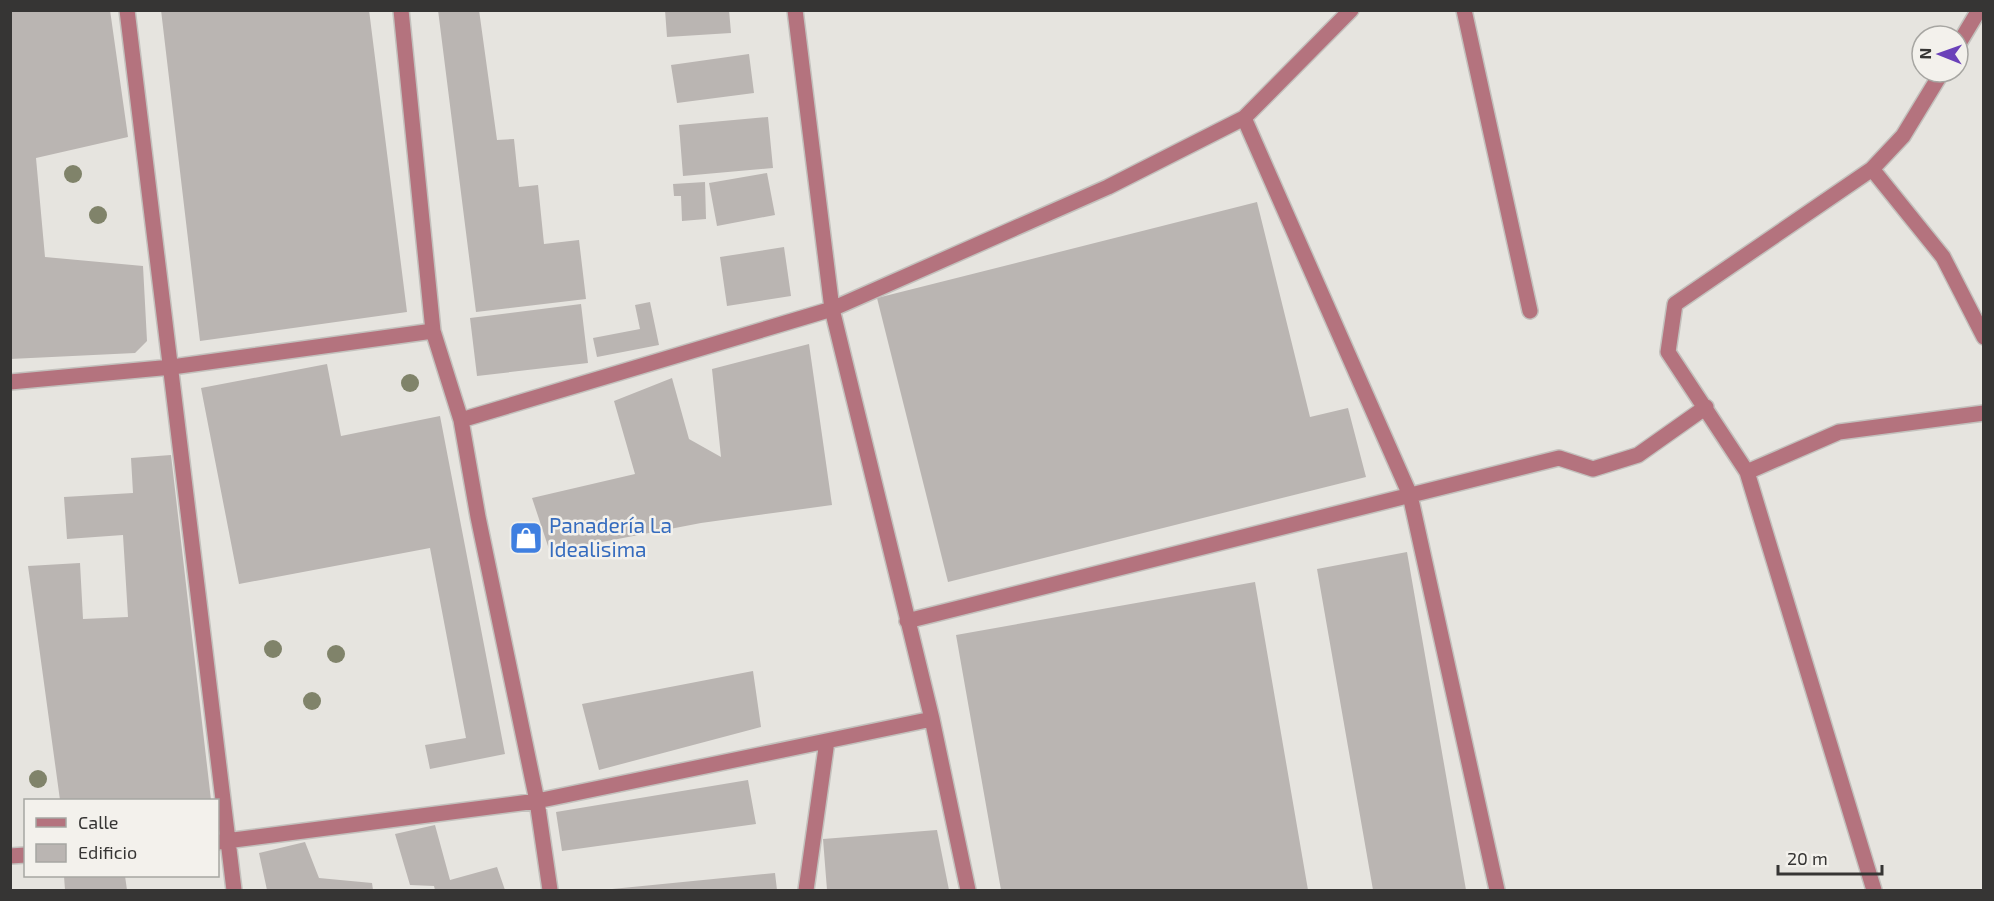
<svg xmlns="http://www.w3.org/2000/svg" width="1994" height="901" font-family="'Exo 2',sans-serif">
  <rect width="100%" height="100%" fill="#e6e4df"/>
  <path fill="#bab5b2" d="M 10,10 L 110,10 L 128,137 L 36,158 L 45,257 L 143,266 L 147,341 L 135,353 L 10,359 Z
    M 161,10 L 369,10 L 407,312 L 200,341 Z
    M 438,10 L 479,10 L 497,140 L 514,139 L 519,187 L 538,185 L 544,244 L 579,240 L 586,299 L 476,312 Z
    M 665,10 L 729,10 L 731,33 L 667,37 Z
    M 749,54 L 754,93 L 677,103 L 671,65 Z
    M 768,117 L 773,168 L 683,176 L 679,125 Z
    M 767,173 L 775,215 L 717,226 L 709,183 Z
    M 705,182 L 706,219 L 682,221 L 681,196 L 674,196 L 673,184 Z
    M 1257,202 L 1310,417 L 1348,408 L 1366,477 L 948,582 L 877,298 Z
    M 784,247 L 791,296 L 727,306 L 720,257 Z
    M 650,302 L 659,345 L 597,357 L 593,338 L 640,329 L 635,305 Z
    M 581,304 L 588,363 L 477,376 L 470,318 Z
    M 809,344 L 832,505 L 701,523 L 550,552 L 532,498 L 635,474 L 614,401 L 672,378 L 689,439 L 721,457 L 712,369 Z
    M 327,364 L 341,436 L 440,416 L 505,754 L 430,769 L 425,745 L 466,738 L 430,548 L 239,584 L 201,388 Z
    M 171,455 L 211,800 L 60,800 L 28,566 L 80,563 L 83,619 L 128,617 L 123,535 L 67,539 L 64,497 L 133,493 L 131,458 Z
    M 1407,552 L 1466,890 L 1373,890 L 1317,569 Z
    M 1255,582 L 1308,890 L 1001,890 L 956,635 Z
    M 753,671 L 761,727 L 599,770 L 582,704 Z
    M 748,780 L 756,824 L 562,851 L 556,812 Z
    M 435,825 L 450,880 L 497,867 L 505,890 L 435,890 L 434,886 L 410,885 L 395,834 Z
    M 937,830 L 949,890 L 827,890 L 823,839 Z
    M 305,842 L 319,878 L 372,883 L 373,890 L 267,890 L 259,853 Z
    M 775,873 L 777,890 L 613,890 L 612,889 Z
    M 64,876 L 125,876 L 127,890 L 65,890 Z"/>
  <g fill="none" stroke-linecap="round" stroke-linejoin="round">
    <g stroke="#c3c1bd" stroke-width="18">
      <path id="minor" d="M 127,10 L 234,890
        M 401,10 L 433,331 L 461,420 L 478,517 L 537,801 L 550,890
        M 795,10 L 832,309 L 932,719 L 968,890
        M 1464,10 L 1530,311
        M 1958,45 L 1979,10
        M 1244,118 L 1410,495 L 1497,890
        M 1872,169 L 1943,257 L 1984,337
        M 10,382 L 172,367 L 433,331
        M 461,420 L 832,309 L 1108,187 L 1244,118 L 1351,10
        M 1747,472 L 1839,432 L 1984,413
        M 907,621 L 1559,458 L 1593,469 L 1638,455 L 1706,407
        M 218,842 L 537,801 L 932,719
        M 10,856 L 26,855
        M 806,890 L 827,741
        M 1874,890 L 1747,472 L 1668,352 L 1675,304 L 1872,169 L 1903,136 L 1942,72"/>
    </g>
    <use href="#minor" stroke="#b4737e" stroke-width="15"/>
  </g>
  <g fill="#80836a">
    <circle cx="73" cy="174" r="9"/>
    <circle cx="98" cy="215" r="9"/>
    <circle cx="410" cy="383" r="9"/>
    <circle cx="273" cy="649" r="9"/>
    <circle cx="336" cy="654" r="9"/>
    <circle cx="312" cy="701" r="9"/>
    <circle cx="38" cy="779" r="9"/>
  </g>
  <defs>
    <g id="shop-square" transform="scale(1.725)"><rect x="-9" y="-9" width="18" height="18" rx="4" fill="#3f7fe0" stroke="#f3f1ec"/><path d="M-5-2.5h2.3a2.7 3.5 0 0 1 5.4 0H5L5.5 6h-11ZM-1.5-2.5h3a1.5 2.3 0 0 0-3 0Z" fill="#fff"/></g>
  </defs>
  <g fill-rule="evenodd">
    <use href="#shop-square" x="526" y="538"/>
  </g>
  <g text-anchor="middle" stroke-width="5" stroke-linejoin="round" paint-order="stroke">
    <g font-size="21" fill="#366cbe" stroke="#f3f1ec" text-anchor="start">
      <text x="549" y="533">Panadería La<tspan x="549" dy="24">Idealisima</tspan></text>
    </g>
  </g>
  <rect width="1994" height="901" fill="none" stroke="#363534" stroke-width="24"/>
  <rect x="24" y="799" width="195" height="78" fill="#f3f1ec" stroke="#a7a6a2" stroke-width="1.5"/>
  <rect x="36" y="818" width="30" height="9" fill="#b4737e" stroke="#a7a6a2" stroke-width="1.5"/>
  <text x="78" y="829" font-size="18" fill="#363534">Calle</text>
  <rect x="36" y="844" width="30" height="18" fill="#bab5b2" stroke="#a7a6a2" stroke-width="1.5"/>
  <text x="78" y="859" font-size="18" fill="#363534">Edificio</text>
  <g transform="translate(1940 54) rotate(271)"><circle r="28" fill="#f3f1ec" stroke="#a7a6a2" stroke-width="1.5"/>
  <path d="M0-4.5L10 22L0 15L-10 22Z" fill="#6a41b9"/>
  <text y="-9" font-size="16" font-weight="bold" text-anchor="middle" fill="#363534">N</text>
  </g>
  <path d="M1778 865v9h104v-9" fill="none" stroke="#363534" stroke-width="3"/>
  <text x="1787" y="865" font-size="18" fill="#363534" stroke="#f3f1ec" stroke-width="4.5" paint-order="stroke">20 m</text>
</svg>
